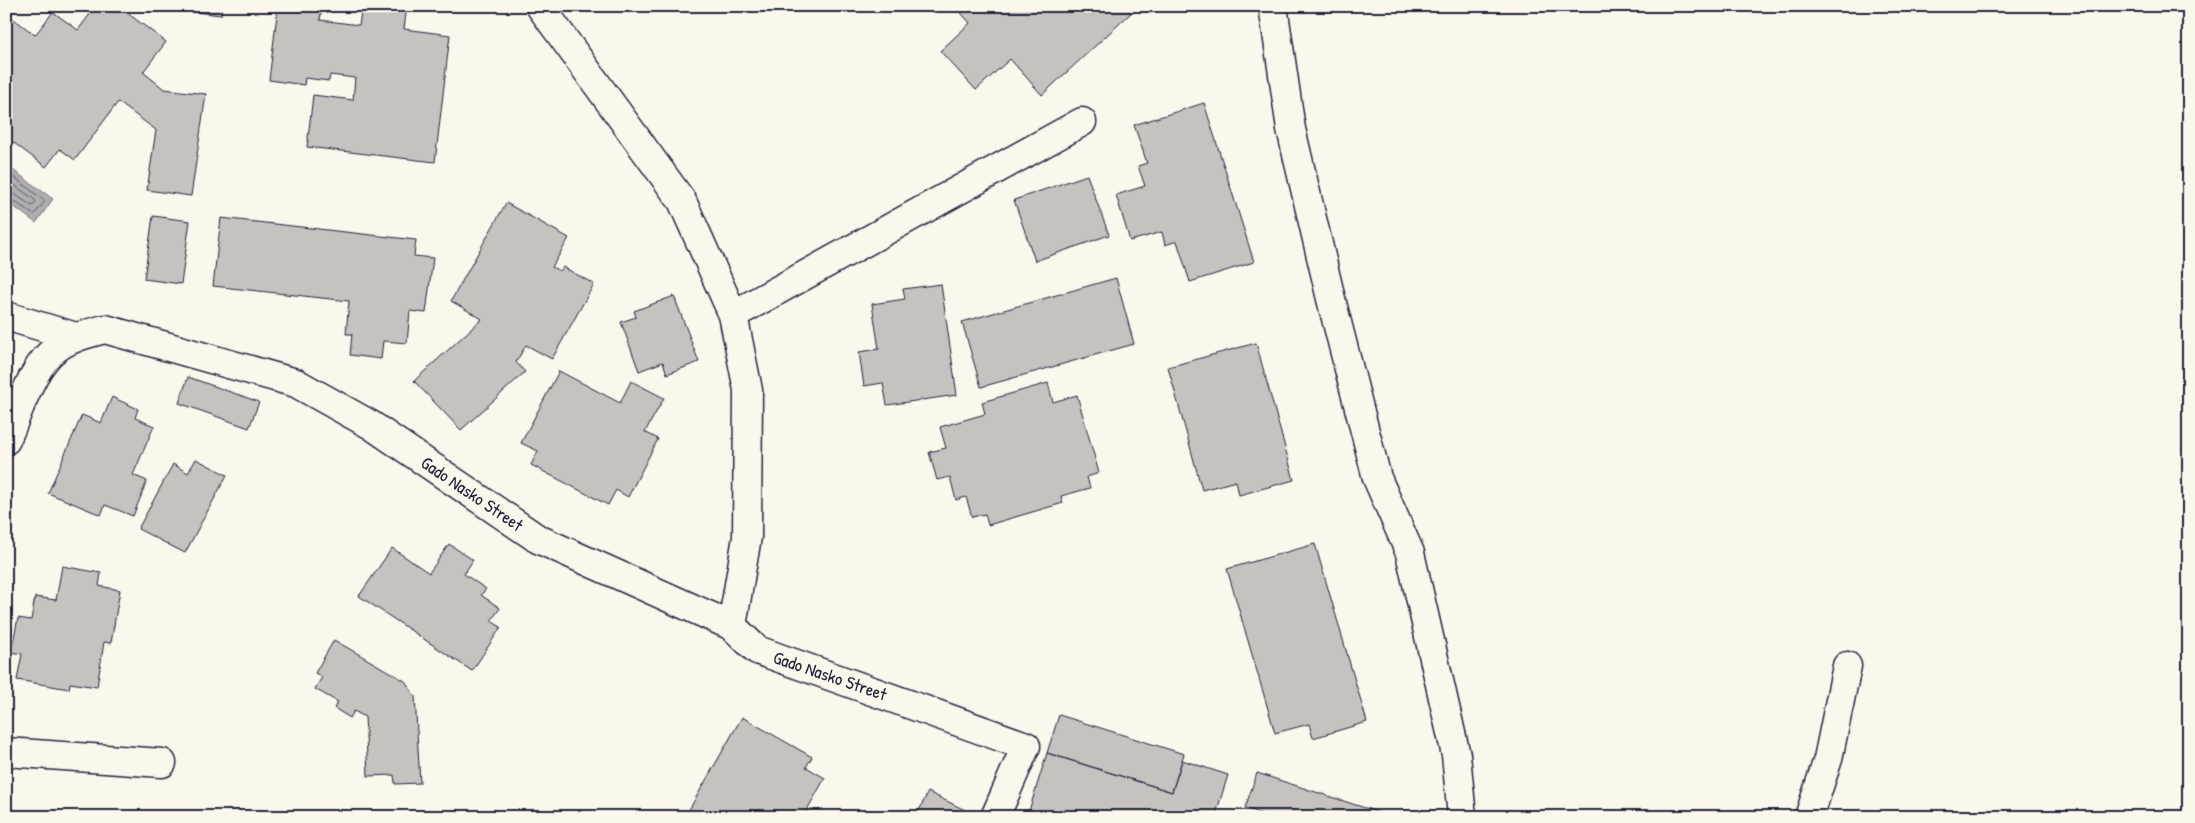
<svg xmlns="http://www.w3.org/2000/svg" width="2195" height="823" font-family="'Patrick Hand',sans-serif">
  <rect width="100%" height="100%" fill="#fbf7ec"/>
  <filter id="ink" filterUnits="userSpaceOnUse"><feTurbulence type="fractalNoise" baseFrequency=".02" numOctaves="2"/><feDisplacementMap in="SourceGraphic" scale="10" xChannelSelector="R" yChannelSelector="G"/><feConvolveMatrix kernelMatrix="1 2 1 2 8 2 1 2 1" color-interpolation-filters="sRGB"/></filter>
  <g filter="url(#ink)">
    <path fill="#b1aeb0" stroke="#787681" d="M 6,165 L 53,199 L 36,223 L 6,201 Z"/>
    <g fill="none" stroke-linecap="round" stroke-linejoin="round">
      <path stroke="#5b5a6a" stroke-width="1" d="M 6,171 L 45,201 L 34,215 L 11,199 L 6,198
        M 6,179 L 35,200 L 36,203 L 32,206 L 13,193 L 6,191"/>
    </g>
    <path fill="#c6c2c0" stroke="#22223b" d="M 96,6 L 118,6 L 166,42 L 143,72 L 164,89 L 206,94 L 191,196 L 147,190 L 156,130 L 118,102 L 75,160 L 60,149 L 46,167 L 6,137 L 6,13 L 35,35 L 53,12 L 78,30 Z
      M 178,6 L 222,6 L 221,15 L 177,10 Z
      M 278,6 L 322,6 L 320,20 L 359,25 L 362,6 L 407,6 L 404,29 L 450,35 L 435,162 L 307,147 L 313,95 L 353,100 L 355,78 L 330,75 L 329,81 L 305,78 L 304,85 L 269,80 Z
      M 955,6 L 1124,6 L 1131,13 L 1042,95 L 1010,59 L 976,90 L 940,51 L 970,23 Z
      M 1204,103 L 1254,262 L 1190,282 L 1177,241 L 1165,245 L 1162,232 L 1130,241 L 1116,195 L 1145,186 L 1138,166 L 1147,163 L 1134,125 Z
      M 1087,175 L 1109,235 L 1035,261 L 1014,200 Z
      M 506,203 L 569,238 L 552,267 L 560,271 L 563,267 L 594,284 L 552,359 L 526,345 L 516,362 L 525,372 L 461,430 L 414,381 L 482,319 L 451,301 Z
      M 153,216 L 190,221 L 181,284 L 144,279 Z
      M 221,218 L 416,240 L 414,256 L 433,258 L 426,313 L 410,311 L 407,343 L 383,341 L 381,359 L 350,355 L 352,334 L 346,334 L 349,301 L 213,286 Z
      M 1116,278 L 1134,344 L 981,387 L 962,322 Z
      M 941,284 L 957,395 L 887,405 L 883,383 L 864,386 L 859,352 L 879,349 L 872,304 L 905,299 L 903,289 Z
      M 674,296 L 699,362 L 667,374 L 663,362 L 639,371 L 621,322 L 636,317 L 634,311 Z
      M 1256,343 L 1294,480 L 1239,495 L 1236,481 L 1202,490 L 1168,367 Z
      M 559,371 L 620,403 L 631,381 L 664,398 L 645,432 L 658,439 L 628,497 L 616,490 L 608,505 L 531,465 L 538,451 L 521,443 Z
      M 188,377 L 259,402 L 249,428 L 179,403 Z
      M 1048,383 L 1053,402 L 1077,395 L 1099,473 L 1087,477 L 1090,488 L 1061,496 L 1063,503 L 988,525 L 985,514 L 972,517 L 966,497 L 956,500 L 950,477 L 937,480 L 929,452 L 946,448 L 940,427 L 985,414 L 982,402 Z
      M 112,397 L 138,409 L 135,418 L 154,426 L 133,475 L 147,481 L 133,516 L 105,505 L 101,515 L 48,493 L 82,415 L 101,423 Z
      M 196,459 L 227,475 L 185,553 L 138,529 L 173,464 L 188,473 Z
      M 449,544 L 473,560 L 464,574 L 486,589 L 481,595 L 500,608 L 491,621 L 501,627 L 472,671 L 359,596 L 392,548 L 429,573 Z
      M 1315,544 L 1367,722 L 1313,738 L 1309,724 L 1275,733 L 1227,569 Z
      M 62,566 L 101,573 L 99,586 L 120,590 L 111,643 L 104,642 L 97,687 L 70,683 L 69,689 L 17,680 L 22,654 L 11,652 L 18,618 L 31,620 L 35,597 L 56,600 Z
      M 334,640 L 405,681 L 415,696 L 420,783 L 395,784 L 394,775 L 368,776 L 365,717 L 354,711 L 350,718 L 334,708 L 338,702 L 315,689 L 322,677 L 315,673 Z
      M 1059,715 L 1184,754 L 1172,792 L 1047,753 Z
      M 742,717 L 812,757 L 806,767 L 825,778 L 803,817 L 685,817 Z
      M 1047,753 L 1172,792 L 1182,760 L 1228,775 L 1215,817 L 1036,817 L 1028,814 Z
      M 1257,773 L 1393,817 L 1265,817 L 1265,815 L 1245,808 Z
      M 928,792 L 965,810 L 962,817 L 916,817 Z"/>
    <g fill="none" stroke-linecap="round" stroke-linejoin="round">
      <g stroke="#22223b" stroke-width="31">
        <path id="minor" d="M 540,6 L 682,201 L 733,315 L 748,390 L 747,537 L 732,626
          M 1273,6 L 1291,129 L 1331,299 L 1377,478 L 1410,553 L 1456,755 L 1462,817
          M 733,315 L 1082,122
          M 6,316 L 76,337
          M 6,440 C 19,412 32,364 58,347 C 72,337 89,333 105,329 L 296,383 L 371,425 L 538,539 L 732,626 L 757,650 L 1026,746 L 995,817
          M 6,752 L 162,763
          M 1809,817 L 1828,759 L 1847,666"/>
      </g>
      <use href="#minor" stroke="#fbf7ec" stroke-width="28"/>
    </g>
  </g>
  <g text-anchor="middle" stroke-width="5" stroke-linejoin="round" paint-order="stroke">
    <g font-size="18" fill="#22223b" stroke="#fbf7ec">
      <text transform="translate(472 494) rotate(34)" y="6">Gado Nasko Street</text>
      <text transform="translate(830 676) rotate(19)" y="6">Gado Nasko Street</text>
    </g>
  </g>
  <rect width="2195" height="823" fill="none" stroke="#fbf7ec" stroke-width="25"/>
  <rect x="12" y="12" width="2170" height="798" fill="none" stroke="#22223b" stroke-width="2" filter="url(#ink)"/>
</svg>
